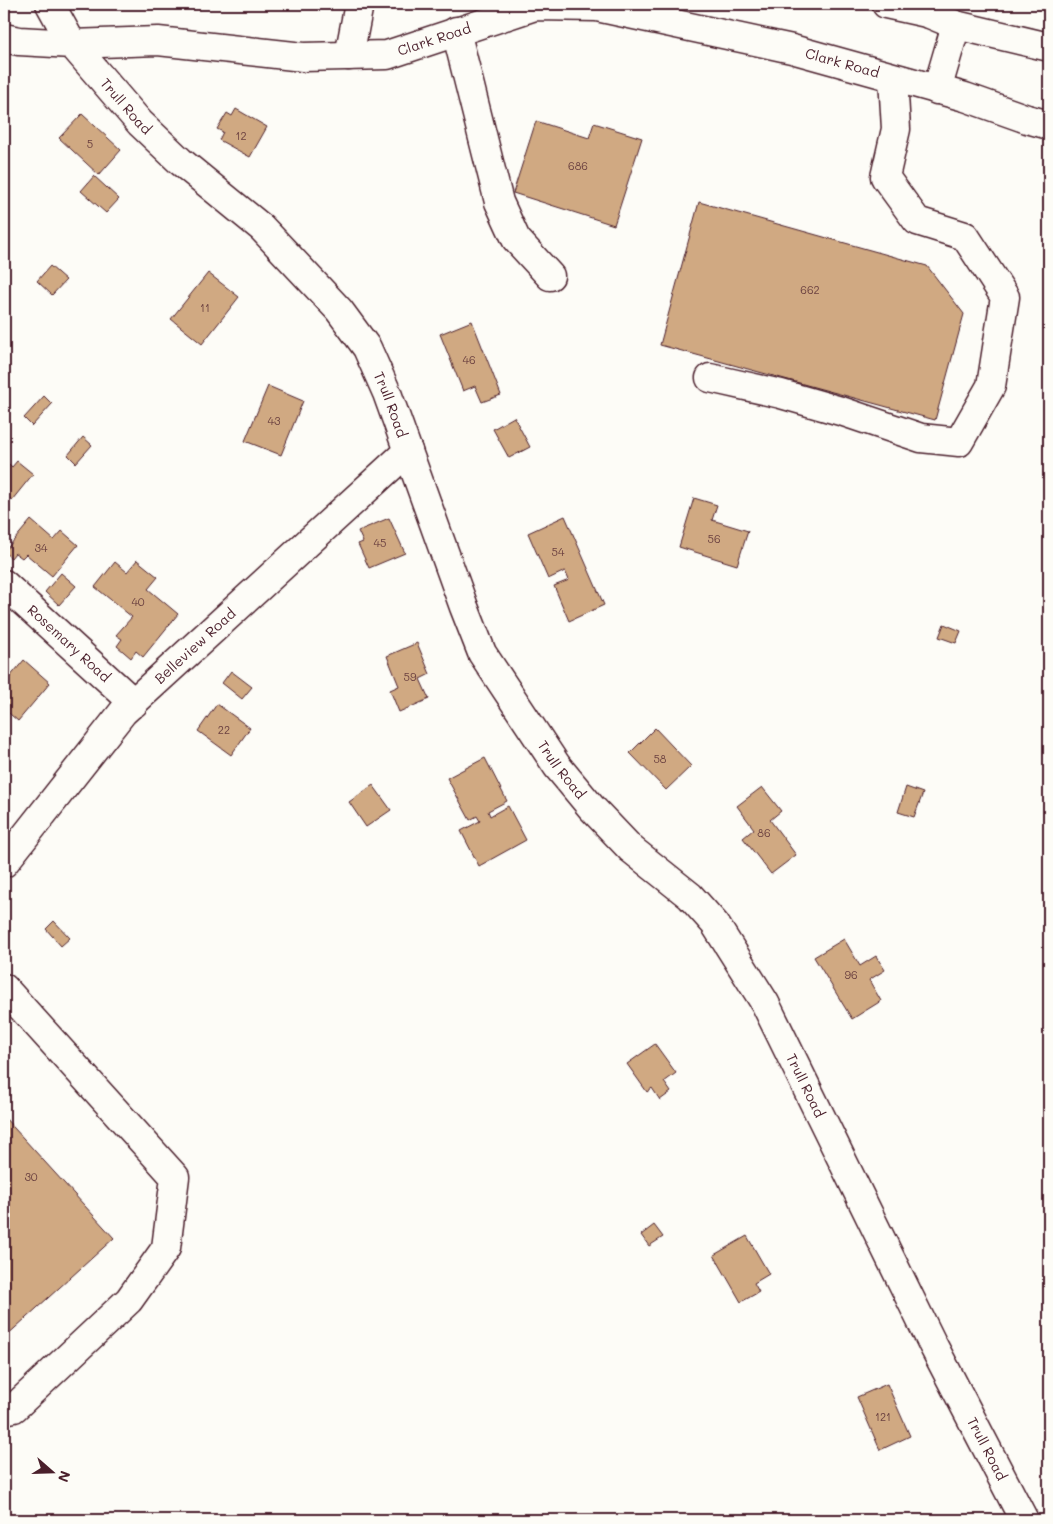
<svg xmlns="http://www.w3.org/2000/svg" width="1053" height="1524" font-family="Mali,sans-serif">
  <rect width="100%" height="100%" fill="#fdfcf7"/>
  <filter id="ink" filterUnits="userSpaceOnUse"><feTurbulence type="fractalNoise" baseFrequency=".02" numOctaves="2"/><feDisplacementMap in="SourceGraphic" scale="10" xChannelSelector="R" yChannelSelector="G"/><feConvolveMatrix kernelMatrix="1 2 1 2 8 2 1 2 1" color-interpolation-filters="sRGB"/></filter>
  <g filter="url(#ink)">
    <path fill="#d0a982" stroke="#4a1f2b" d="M 236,109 L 267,127 L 250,157 L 219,140 L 223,132 L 217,129 L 227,113 L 232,116 Z
      M 82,114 L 121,150 L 99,175 L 59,138 Z
      M 536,121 L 589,138 L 594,123 L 642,138 L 614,225 L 513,193 Z
      M 94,176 L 119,199 L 106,213 L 81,191 Z
      M 699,202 L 927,266 L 964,314 L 935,420 L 660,345 Z
      M 50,266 L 66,280 L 52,295 L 37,281 Z
      M 208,273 L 239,297 L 202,344 L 171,319 Z
      M 472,321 L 501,395 L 482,402 L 475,386 L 463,391 L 440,334 Z
      M 268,386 L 303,401 L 281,455 L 245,441 Z
      M 44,396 L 52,404 L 32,426 L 24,418 Z
      M 514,417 L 530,447 L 509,458 L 493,429 Z
      M 83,437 L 92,445 L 76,463 L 68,455 Z
      M 4,459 L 12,467 L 17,461 L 33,474 L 12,500 L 4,493 Z
      M 694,498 L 717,505 L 712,520 L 748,531 L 737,565 L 679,547 Z
      M 565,516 L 604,605 L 569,621 L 554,586 L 569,580 L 565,571 L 548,579 L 528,533 Z
      M 389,518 L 405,553 L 369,568 L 358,544 L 363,542 L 358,531 Z
      M 31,520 L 54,540 L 62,531 L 78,545 L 52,576 L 26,554 L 22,558 L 15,553 L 11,558 L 4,552 Z
      M 137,560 L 158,577 L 148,589 L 178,614 L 143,657 L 136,651 L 131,658 L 117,646 L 122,639 L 116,635 L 132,617 L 95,587 L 115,562 L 127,572 Z
      M 61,573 L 76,586 L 59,605 L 45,592 Z
      M 944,624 L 961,631 L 956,643 L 939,637 Z
      M 417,643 L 430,674 L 420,679 L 429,699 L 399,712 L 390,690 L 399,686 L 387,656 Z
      M 24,660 L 50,683 L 18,721 L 4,709 L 4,684 Z
      M 231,671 L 252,687 L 242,699 L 222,683 Z
      M 217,704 L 250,728 L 231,755 L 198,731 Z
      M 655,728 L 691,766 L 666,790 L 630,753 Z
      M 485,758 L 507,801 L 488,811 L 490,816 L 508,806 L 526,840 L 479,866 L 461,831 L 480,821 L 477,816 L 470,820 L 447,778 Z
      M 373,785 L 391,810 L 366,827 L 349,802 Z
      M 762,787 L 781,811 L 770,820 L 796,855 L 771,874 L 743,838 L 754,829 L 737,806 Z
      M 906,787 L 923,793 L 914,817 L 898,812 Z
      M 54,921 L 70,938 L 61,946 L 46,929 Z
      M 844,939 L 860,966 L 876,956 L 885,970 L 869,980 L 881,1001 L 852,1019 L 814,957 Z
      M 655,1044 L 676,1073 L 664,1082 L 671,1092 L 660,1100 L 652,1088 L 647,1092 L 627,1064 Z
      M 4,1117 L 114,1238 L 4,1338 Z
      M 654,1225 L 663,1237 L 649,1246 L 641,1235 Z
      M 747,1236 L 769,1274 L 754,1283 L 759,1292 L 741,1302 L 714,1255 Z
      M 887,1384 L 910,1436 L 880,1450 L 857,1397 Z"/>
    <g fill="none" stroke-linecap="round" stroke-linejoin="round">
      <g stroke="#4a1f2b" stroke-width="31">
        <g id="minor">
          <path id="s1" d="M 50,4 L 72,44 L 140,123 L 180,161 L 262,228 L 339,310 L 367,348 L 387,393 L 464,607 L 482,653 L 557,766 L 591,807 L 631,849 L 690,896 L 715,924 L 765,1003 L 933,1345 L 1024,1520"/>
          <path d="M 886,4 L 927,13"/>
          <path d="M 930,4 L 927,13 L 956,25 L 937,90"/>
          <path d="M 956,25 L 1049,47"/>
          <path d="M 456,31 L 499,202 L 516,239 L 550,276"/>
          <path id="s2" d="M 4,38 L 19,41 L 72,44 L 158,41 L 303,57 L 387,55 L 535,6 L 597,7 L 792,49 L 965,97 L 1027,119 L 1049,125"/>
          <path d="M 349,56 L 359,4"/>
          <path d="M 710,378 L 781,394 L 844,412 L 921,438 L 959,442 L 991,386 L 1005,297 L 965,236 L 917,221 L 885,177 L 896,129 L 893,78"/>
          <path id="s3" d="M 4,584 L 134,703"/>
          <path id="s4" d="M 4,863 L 123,712 L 408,451"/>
          <path d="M 4,988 L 175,1177 L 166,1248 L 129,1300 L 14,1408 L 4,1410"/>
        </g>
      </g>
      <use href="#minor" stroke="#fdfcf7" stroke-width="28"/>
    </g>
  </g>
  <g text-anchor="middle" stroke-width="4.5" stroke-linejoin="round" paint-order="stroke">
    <g font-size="11" fill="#6c4241">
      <text x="241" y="140">12</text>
      <text x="90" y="148">5</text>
      <text x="578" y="170">686</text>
      <text x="810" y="294">662</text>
      <text x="205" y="312">11</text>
      <text x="469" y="364">46</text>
      <text x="274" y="425">43</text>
      <text x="714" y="543">56</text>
      <text x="380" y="547">45</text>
      <text x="41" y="552">34</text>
      <text x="558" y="556">54</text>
      <text x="138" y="606">40</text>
      <text x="410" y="681">59</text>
      <text x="224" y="734">22</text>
      <text x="660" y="763">58</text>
      <text x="764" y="837">86</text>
      <text x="851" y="979">96</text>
      <text x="31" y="1181">30</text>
      <text x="883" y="1421">121</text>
    </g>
    <g font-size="14" fill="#4a1f2b" stroke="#fdfcf7">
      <text dy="5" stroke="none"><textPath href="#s2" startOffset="434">Clark Road</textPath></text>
      <text dy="5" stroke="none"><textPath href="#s2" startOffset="854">Clark Road</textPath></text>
      <text dy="5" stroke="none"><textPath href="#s1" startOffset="128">Trull Road</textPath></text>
      <text dy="5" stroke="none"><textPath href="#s1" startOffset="532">Trull Road</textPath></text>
      <text dy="5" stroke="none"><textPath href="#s3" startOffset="88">Rosemary Road</textPath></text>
      <text dy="5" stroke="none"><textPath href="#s4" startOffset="290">Belleview Road</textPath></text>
      <text dy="5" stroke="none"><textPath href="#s1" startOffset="938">Trull Road</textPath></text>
      <text dy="5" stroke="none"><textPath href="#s1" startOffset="1342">Trull Road</textPath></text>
      <text dy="5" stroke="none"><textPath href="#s1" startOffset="1748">Trull Road</textPath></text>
    </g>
  </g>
  <rect width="1053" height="1524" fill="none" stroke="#fdfcf7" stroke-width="20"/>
  <rect x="10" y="10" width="1033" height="1504" fill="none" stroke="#4a1f2b" stroke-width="2" filter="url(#ink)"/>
  <g transform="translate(52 1472) rotate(110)" stroke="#fdfcf7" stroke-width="4" paint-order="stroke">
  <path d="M0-4L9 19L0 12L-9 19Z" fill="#4a1f2b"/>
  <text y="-8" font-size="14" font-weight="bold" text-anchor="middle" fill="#4a1f2b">N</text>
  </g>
</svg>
